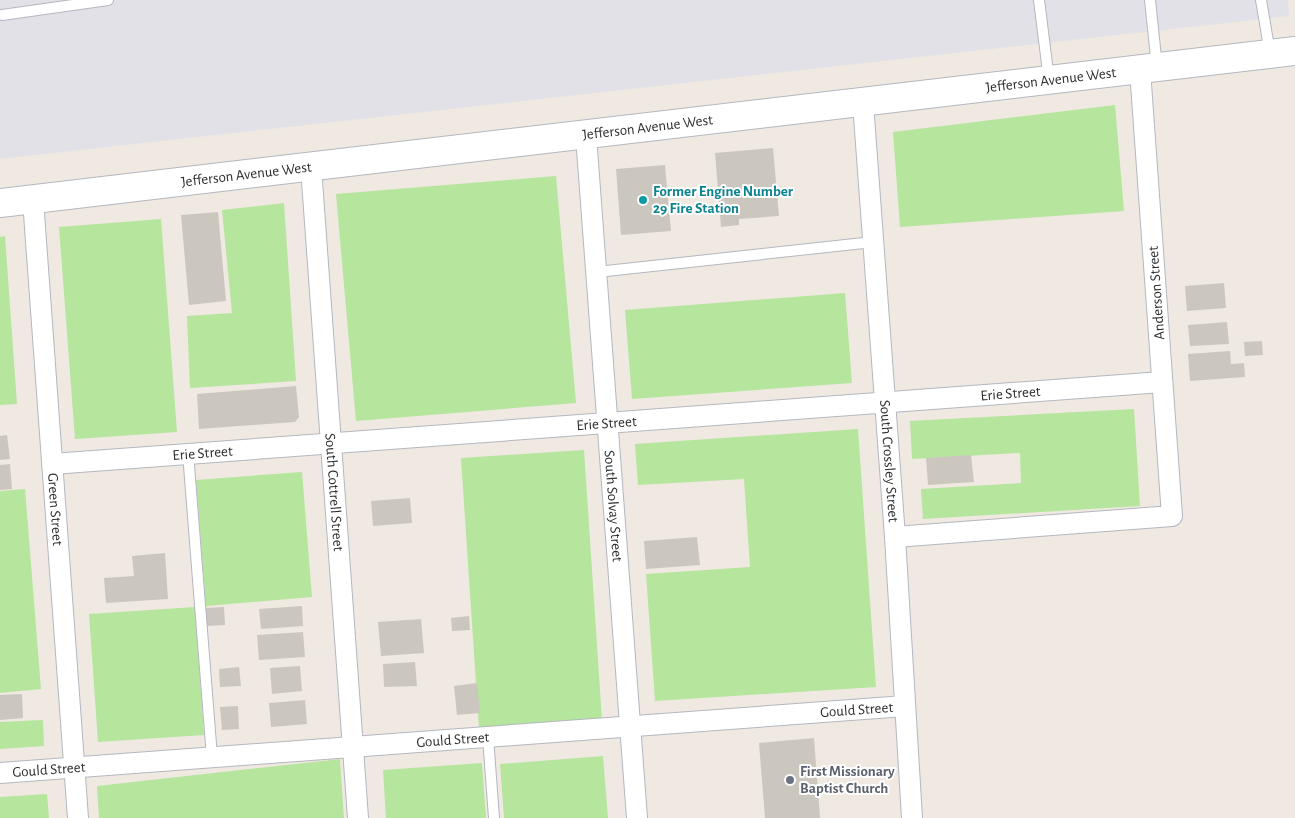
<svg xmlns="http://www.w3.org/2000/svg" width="1295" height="818" font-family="'Alegreya Sans',sans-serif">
  <rect width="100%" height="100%" fill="#efe9e1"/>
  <path fill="#e3e1e8" d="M 0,0 L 1288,0 L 1289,16 L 0,159 Z"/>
  <path fill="#b6e59e" d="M 1115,105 L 1124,211 L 900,227 L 893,132 Z
    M 556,176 L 576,403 L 356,421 L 336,194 Z
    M 284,203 L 296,381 L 190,388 L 187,316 L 232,313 L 222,210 Z
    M 161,219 L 177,432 L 75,439 L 59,227 Z
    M 5,236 L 17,404 L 0,405 L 0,237 Z
    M 845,293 L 852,383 L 632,399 L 625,310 Z
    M 1134,409 L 1140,506 L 923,519 L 921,489 L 1021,483 L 1020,453 L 912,459 L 910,421 Z
    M 858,429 L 876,687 L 655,701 L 646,574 L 750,567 L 744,479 L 638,485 L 635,444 Z
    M 584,450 L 602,720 L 479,728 L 461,458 Z
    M 302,472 L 312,597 L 206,606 L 196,480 Z
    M 25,489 L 41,689 L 0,693 L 0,491 Z
    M 195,607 L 204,735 L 98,742 L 89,614 Z
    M 43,720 L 44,746 L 0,749 L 0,722 Z
    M 603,756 L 608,818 L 504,818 L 500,764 Z
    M 340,759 L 344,818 L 99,818 L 97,786 Z
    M 482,763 L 486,818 L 386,818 L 383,770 Z
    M 47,794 L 49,818 L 0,818 L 0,797 Z"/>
  <path fill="#cbc7bf" d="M 773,148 L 779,216 L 739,219 L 739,225 L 721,227 L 715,153 Z
    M 665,165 L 671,231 L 621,235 L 616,169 Z
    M 218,212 L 226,301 L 189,305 L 181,215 Z
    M 1224,283 L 1226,308 L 1187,311 L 1185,286 Z
    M 1227,322 L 1229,344 L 1190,346 L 1188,325 Z
    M 1262,341 L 1263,355 L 1245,356 L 1244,342 Z
    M 1230,351 L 1231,364 L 1244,363 L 1245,377 L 1190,381 L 1188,354 Z
    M 296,386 L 299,417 L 295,422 L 199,429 L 197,394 Z
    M 7,435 L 10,459 L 0,460 L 0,436 Z
    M 971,455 L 974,482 L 928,485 L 926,458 Z
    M 10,464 L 12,489 L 0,490 L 0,465 Z
    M 410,498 L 412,523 L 373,526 L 371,501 Z
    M 697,537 L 700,565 L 646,569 L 644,541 Z
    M 165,553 L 168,599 L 106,603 L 104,578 L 134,576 L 132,556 Z
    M 302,606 L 303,626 L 261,629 L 259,609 Z
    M 224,607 L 225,625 L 206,626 L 205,608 Z
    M 469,616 L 470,630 L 452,631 L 451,618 Z
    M 421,619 L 424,653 L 381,656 L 378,622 Z
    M 303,632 L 305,657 L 259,660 L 257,635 Z
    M 415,662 L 417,686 L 384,687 L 383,664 Z
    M 300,666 L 302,691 L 272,694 L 270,668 Z
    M 239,667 L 241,686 L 220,687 L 219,669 Z
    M 477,683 L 480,713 L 457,715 L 454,686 Z
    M 22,694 L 23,718 L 0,720 L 0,695 Z
    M 305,700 L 307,724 L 271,727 L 269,703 Z
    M 238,706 L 239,729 L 222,730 L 220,707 Z
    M 814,738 L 820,818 L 765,818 L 759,743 Z"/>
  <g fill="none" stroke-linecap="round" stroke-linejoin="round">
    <g stroke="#b4b7c1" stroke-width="12">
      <path id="service" d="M 1039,0 L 1049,80
        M 1150,0 L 1157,67
        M 1261,0 L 1270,53
        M 2,15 L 108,0
        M 597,272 L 873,242
        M 188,453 L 212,757
        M 488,737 L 494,818"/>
    </g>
    <g stroke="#b4b7c1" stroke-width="22">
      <g id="minor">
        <path id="s1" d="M 863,103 L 895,537 L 912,818"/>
        <path id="s2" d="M 586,136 L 637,818"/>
        <path id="s3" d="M 311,167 L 358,818"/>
        <path id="s4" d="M 33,200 L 78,818"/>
        <path id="s5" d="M 52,464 L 1162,382"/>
        <path d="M 895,537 L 1172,516 L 1140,70"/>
        <path id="s6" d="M 0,773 L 905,706"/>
      </g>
    </g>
    <g stroke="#b4b7c1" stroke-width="30">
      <g id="secondary">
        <path id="s7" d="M 0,203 L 1295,51"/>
      </g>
    </g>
    <use href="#service" stroke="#fff" stroke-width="10"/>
    <use href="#minor" stroke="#fff" stroke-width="20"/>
    <use href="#secondary" stroke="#fff" stroke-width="28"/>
  </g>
  <circle fill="#0f9aa8" stroke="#fff" stroke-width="2" cx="643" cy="200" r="5"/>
  <circle fill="#6b7280" stroke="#fff" stroke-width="2" cx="790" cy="780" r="5"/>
  <g text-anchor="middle" stroke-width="4" stroke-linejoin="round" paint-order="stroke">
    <g font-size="15" fill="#2e2e2e" stroke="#fff">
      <text dy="5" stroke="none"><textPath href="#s7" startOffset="1058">Jefferson Avenue West</textPath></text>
      <text dy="5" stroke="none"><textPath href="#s7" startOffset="652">Jefferson Avenue West</textPath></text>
      <text dy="5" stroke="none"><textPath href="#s7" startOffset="248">Jefferson Avenue West</textPath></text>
      <text transform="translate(1156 293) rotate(-94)" y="5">Anderson Street</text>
      <text dy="5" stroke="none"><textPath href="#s5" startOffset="961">Erie Street</textPath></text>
      <text dy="5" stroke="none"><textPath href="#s5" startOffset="556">Erie Street</textPath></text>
      <text dy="5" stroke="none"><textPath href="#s5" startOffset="151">Erie Street</textPath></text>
      <text dy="5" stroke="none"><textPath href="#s1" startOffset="359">South Crossley Street</textPath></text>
      <text dy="5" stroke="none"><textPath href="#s3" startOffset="326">South Cottrell Street</textPath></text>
      <text dy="5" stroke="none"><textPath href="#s2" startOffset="371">South Solvay Street</textPath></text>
      <text dy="5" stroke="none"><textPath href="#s4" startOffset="310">Green Street</textPath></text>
      <text dy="5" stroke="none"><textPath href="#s6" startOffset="859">Gould Street</textPath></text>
      <text dy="5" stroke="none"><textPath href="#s6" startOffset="454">Gould Street</textPath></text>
      <text dy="5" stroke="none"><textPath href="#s6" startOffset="49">Gould Street</textPath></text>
    </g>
    <g font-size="15" font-weight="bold" fill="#0d838f" stroke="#fff" text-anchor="start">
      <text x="653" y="196">Former Engine Number<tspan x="653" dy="17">29 Fire Station</tspan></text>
    </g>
    <g font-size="15" font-weight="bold" fill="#5b616d" stroke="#fff" text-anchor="start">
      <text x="800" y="776">First Missionary<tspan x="800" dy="17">Baptist Church</tspan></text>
    </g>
  </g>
</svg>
